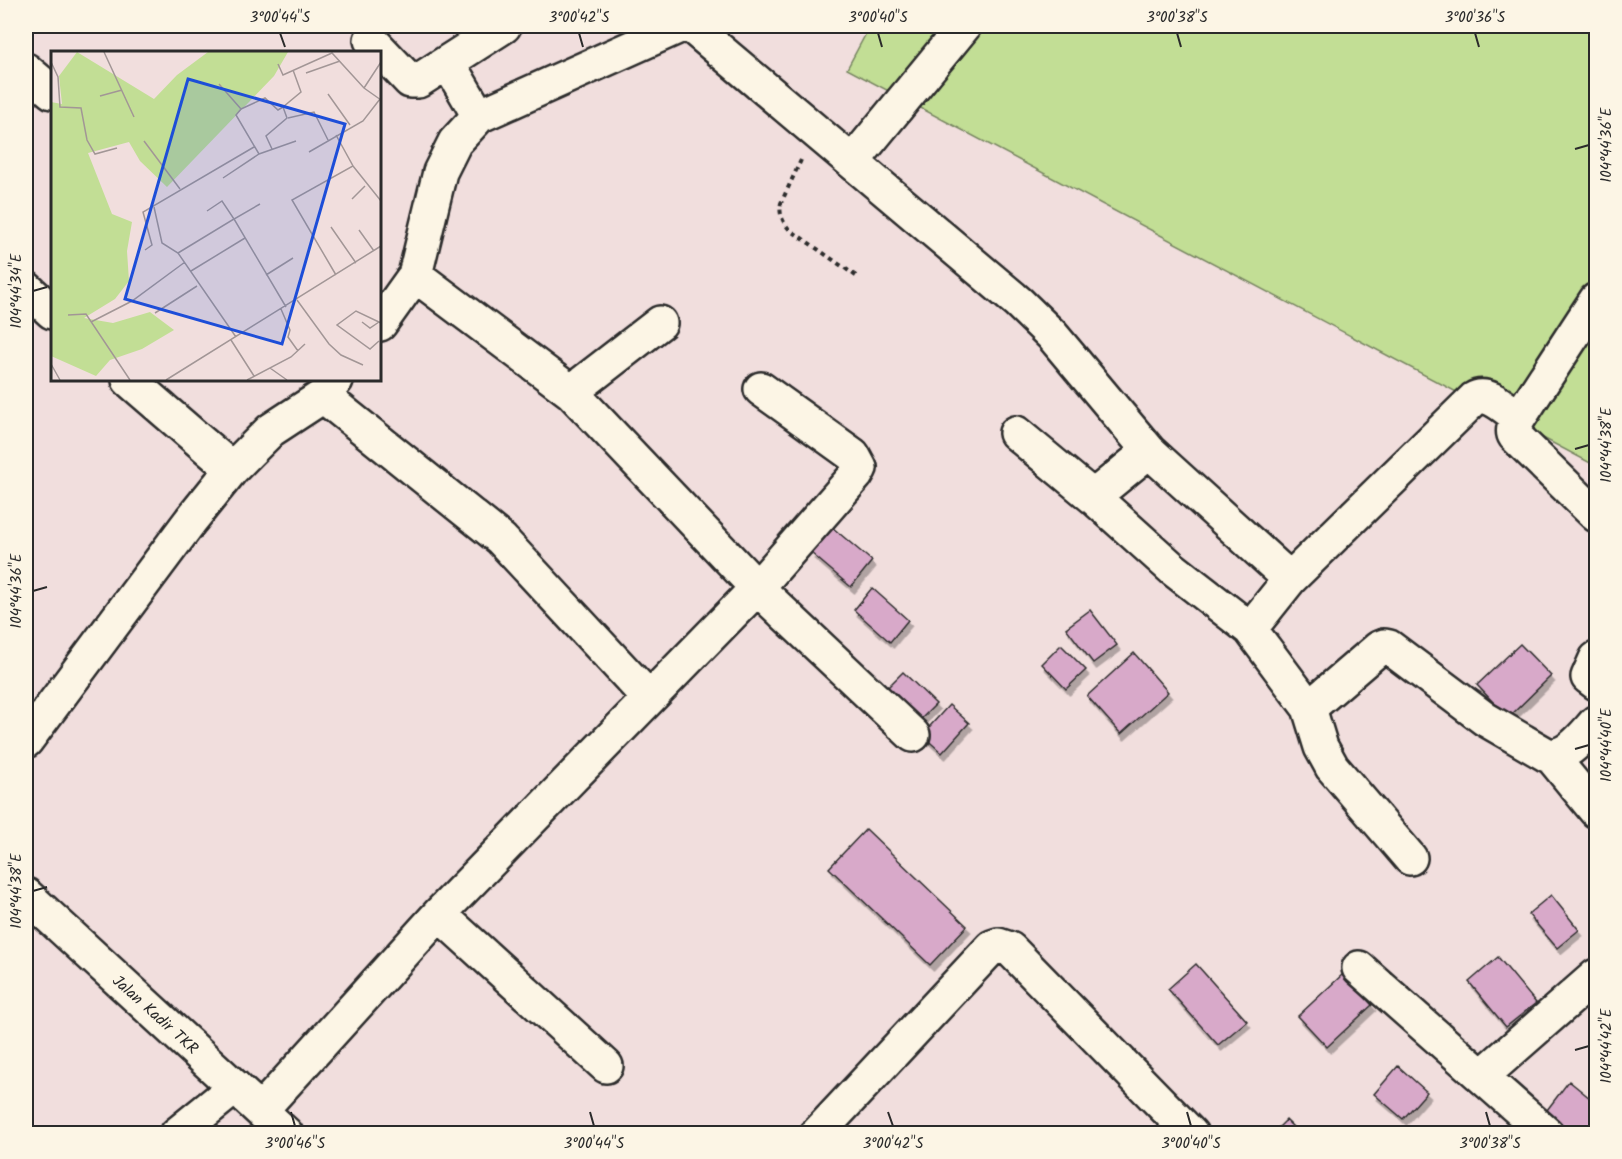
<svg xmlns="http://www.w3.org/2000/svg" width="1622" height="1159" font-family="Kalam,sans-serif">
  <defs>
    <filter id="shadow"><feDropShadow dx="3.5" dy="6" stdDeviation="0" flood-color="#0004"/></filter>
  </defs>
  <rect width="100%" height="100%" fill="#f1dedd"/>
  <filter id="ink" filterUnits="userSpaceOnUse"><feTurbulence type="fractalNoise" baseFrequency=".0167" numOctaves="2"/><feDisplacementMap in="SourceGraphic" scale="12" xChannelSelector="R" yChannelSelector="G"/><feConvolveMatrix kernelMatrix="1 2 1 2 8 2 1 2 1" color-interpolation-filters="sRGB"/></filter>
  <g filter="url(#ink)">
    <path fill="#c2de95" stroke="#768460" stroke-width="1.5" d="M 870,26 L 1596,26 L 1596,466 L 847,69 Z"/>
    <path fill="#d8a9c9" stroke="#2b2b2b" stroke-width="1.5" filter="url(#shadow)" d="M 833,528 L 872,561 L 851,587 L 811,553 Z
      M 872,588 L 908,620 L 890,642 L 854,610 Z
      M 1090,610 L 1117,645 L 1093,663 L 1066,628 Z
      M 1520,644 L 1551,676 L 1508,718 L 1477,685 Z
      M 1061,645 L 1086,670 L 1066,689 L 1042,664 Z
      M 1134,653 L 1168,692 L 1121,734 L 1087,696 Z
      M 903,672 L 936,704 L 914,726 L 881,694 Z
      M 949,705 L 969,723 L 942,753 L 922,735 Z
      M 866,829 L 967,926 L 930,965 L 829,868 Z
      M 1551,895 L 1579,930 L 1557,948 L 1528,914 Z
      M 1498,957 L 1536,1003 L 1506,1027 L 1469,982 Z
      M 1196,964 L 1247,1021 L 1218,1045 L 1168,989 Z
      M 1343,974 L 1372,1005 L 1327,1047 L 1298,1016 Z
      M 1398,1066 L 1427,1092 L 1403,1119 L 1374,1094 Z
      M 1569,1081 L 1596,1103 L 1596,1134 L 1568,1134 L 1544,1114 Z
      M 1286,1120 L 1300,1134 L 1272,1134 Z"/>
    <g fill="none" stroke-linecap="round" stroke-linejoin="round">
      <g stroke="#2b2b2b" stroke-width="38">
        <path id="minor" d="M 691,26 L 1018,302 L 1052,335 L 1149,451 L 1290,579
          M 371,40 L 410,81 L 418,81 L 504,26
          M 448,63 L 479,116
          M 26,70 L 52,92
          M 853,161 L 964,26
          M 415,275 L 571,392 L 757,588 L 856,475 L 860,468 L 853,455 L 761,389
          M 26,288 L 52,312
          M 380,324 L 415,275 L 440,172 L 455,142 L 479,116 L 680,26
          M 129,380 L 232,469
          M 571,392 L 660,323
          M 323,396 L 501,539 L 648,697
          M 1519,418 C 1516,424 1511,430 1515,436 L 1596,515
          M 1016,433 L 1093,497 L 1173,569 L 1250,629 L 1309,708 L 1321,747 L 1332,767 L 1410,858
          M 1093,497 L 1149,451
          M 1250,629 L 1290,579 L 1474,399 C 1488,390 1507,410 1519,418 L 1596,300
          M 1596,659 L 1588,677 L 1596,683
          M 1309,708 L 1379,648 L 1384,646 L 1389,647 L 1485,719 L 1547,755 C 1567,759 1584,735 1596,722
          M 26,741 L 191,520 L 232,469 L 271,430 L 323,396 L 336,380
          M 1551,756 L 1596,811
          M 439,914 L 606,1066
          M 1359,968 L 1547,1134
          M 1482,1076 L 1596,976
          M 261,1110 L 439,914 L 757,588 L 913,735
          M 177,1134 L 235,1087
          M 817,1134 L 992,947 L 998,945 L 1010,949 L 1191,1134"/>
      </g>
      <g stroke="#2b2b2b" stroke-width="38">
        <path id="tertiary" d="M 26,895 L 286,1134"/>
      </g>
      <path stroke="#2b2b2b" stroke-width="4" stroke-dasharray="4.5 4.5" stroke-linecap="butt" d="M 801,160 L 781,203 C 779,213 782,221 789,229 L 856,276"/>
      <use href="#minor" stroke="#fcf5e5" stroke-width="33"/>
      <use href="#tertiary" stroke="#fcf5e5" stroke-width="33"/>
    </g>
  </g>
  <path fill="none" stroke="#2b2b2b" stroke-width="2" d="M 280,33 L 285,47M 579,33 L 583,47M 878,33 L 882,47M 1177,33 L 1181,47M 1475,33 L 1479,47M 1575,149 L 1589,145M 33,291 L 47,287M 1575,449 L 1589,445M 33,591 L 47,587M 1575,749 L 1589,745M 33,891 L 47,887M 1575,1050 L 1589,1046M 291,1112 L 295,1126M 590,1112 L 594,1126M 888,1112 L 893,1126M 1187,1112 L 1191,1126M 1486,1112 L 1490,1126"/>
  <g text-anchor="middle" stroke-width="5" stroke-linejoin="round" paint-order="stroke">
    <g font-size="16" fill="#2b2b2b" stroke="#fcf5e5">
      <text transform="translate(156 1014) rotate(42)" y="6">Jalan Kadir TKR</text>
    </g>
  </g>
  <g transform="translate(51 51)">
    <rect width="330" height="330" fill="#f1dedd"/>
    <path d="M 26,1 L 103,48 L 126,24 L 157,1 L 237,1 L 223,25 L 116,136 L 89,110 L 78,91 L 37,102 L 61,163 L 81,171 L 76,200 L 78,230 L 64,248 L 33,267 L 62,272 L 99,261 L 123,279 L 91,298 L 59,309 L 45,325 L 0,305 L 0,51 L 11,53 L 8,25 Z" fill="#c2de95"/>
    <path fill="none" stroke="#a29696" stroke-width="1.5" d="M 53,1 L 83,66M 0,11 L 7,26 L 9,56 L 30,57 L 36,89 L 44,103 L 66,97M 227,13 L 232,24 L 281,2 L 313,37 L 330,49M 255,22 L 289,10M 168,33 L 190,58 L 185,64 L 208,103M 313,37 L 330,11M 277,43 L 299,74M 49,45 L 71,39M 190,58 L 214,47 L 227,59 L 232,56M 237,67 L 263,61 L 277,89M 93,90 L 129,138M 221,98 L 215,85 L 236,67 L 232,56 L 250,41 L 242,19M 258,101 L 312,70 L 329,48M 302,115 L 330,150M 172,127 L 208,103 L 245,90M 301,148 L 314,135M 209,153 L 183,168 L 235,256M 103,156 L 111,192 L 127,202 L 185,286M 280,176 L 305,212M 308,179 L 323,200M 94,199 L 101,194 L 92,161 L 203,96M 127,202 L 183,168 L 171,150 L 156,160M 140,220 L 194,187M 215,224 L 242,207M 285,224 L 241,149 L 302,115 L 285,84M 246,249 L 278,293 L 290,304 L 312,314M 230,258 L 239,279 L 237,286 L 247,300M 104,262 L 146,235M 17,264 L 35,263 L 79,329M 40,271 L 81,250 L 134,211M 311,271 L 319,277 L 328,271M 180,289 L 203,325M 328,290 L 319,298 L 286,274 L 305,260 L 330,272M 0,313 L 9,329M 219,317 L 236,329M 115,329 L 330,195M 196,329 L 240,306 L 254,293"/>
    <path fill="#1d4ed8" fill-opacity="0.15" stroke="#1d4ed8" stroke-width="3" d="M 137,28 L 294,73 L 231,293 L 74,248 Z"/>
    <rect width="330" height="330" fill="none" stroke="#2b2b2b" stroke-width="3"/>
  </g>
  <rect width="1622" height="1159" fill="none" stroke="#fcf5e5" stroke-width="66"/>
  <rect x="33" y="33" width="1556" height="1093" fill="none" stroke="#2b2b2b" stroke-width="2"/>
  <g font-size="15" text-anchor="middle" fill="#2b2b2b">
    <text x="280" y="22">3°00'44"S</text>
    <text x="579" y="22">3°00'42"S</text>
    <text x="878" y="22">3°00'40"S</text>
    <text x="1177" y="22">3°00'38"S</text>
    <text x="1475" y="22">3°00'36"S</text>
    <text transform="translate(1606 145) rotate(-90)" y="5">104°44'36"E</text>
    <text transform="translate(16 291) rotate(-90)" y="5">104°44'34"E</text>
    <text transform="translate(1606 445) rotate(-90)" y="5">104°44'38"E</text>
    <text transform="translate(16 591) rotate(-90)" y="5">104°44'36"E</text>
    <text transform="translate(1606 745) rotate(-90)" y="5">104°44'40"E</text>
    <text transform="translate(16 891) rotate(-90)" y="5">104°44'38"E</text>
    <text transform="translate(1606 1046) rotate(-90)" y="5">104°44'42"E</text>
    <text x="295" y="1148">3°00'46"S</text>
    <text x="594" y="1148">3°00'44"S</text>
    <text x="893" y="1148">3°00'42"S</text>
    <text x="1191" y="1148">3°00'40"S</text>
    <text x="1490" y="1148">3°00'38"S</text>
  </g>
</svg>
